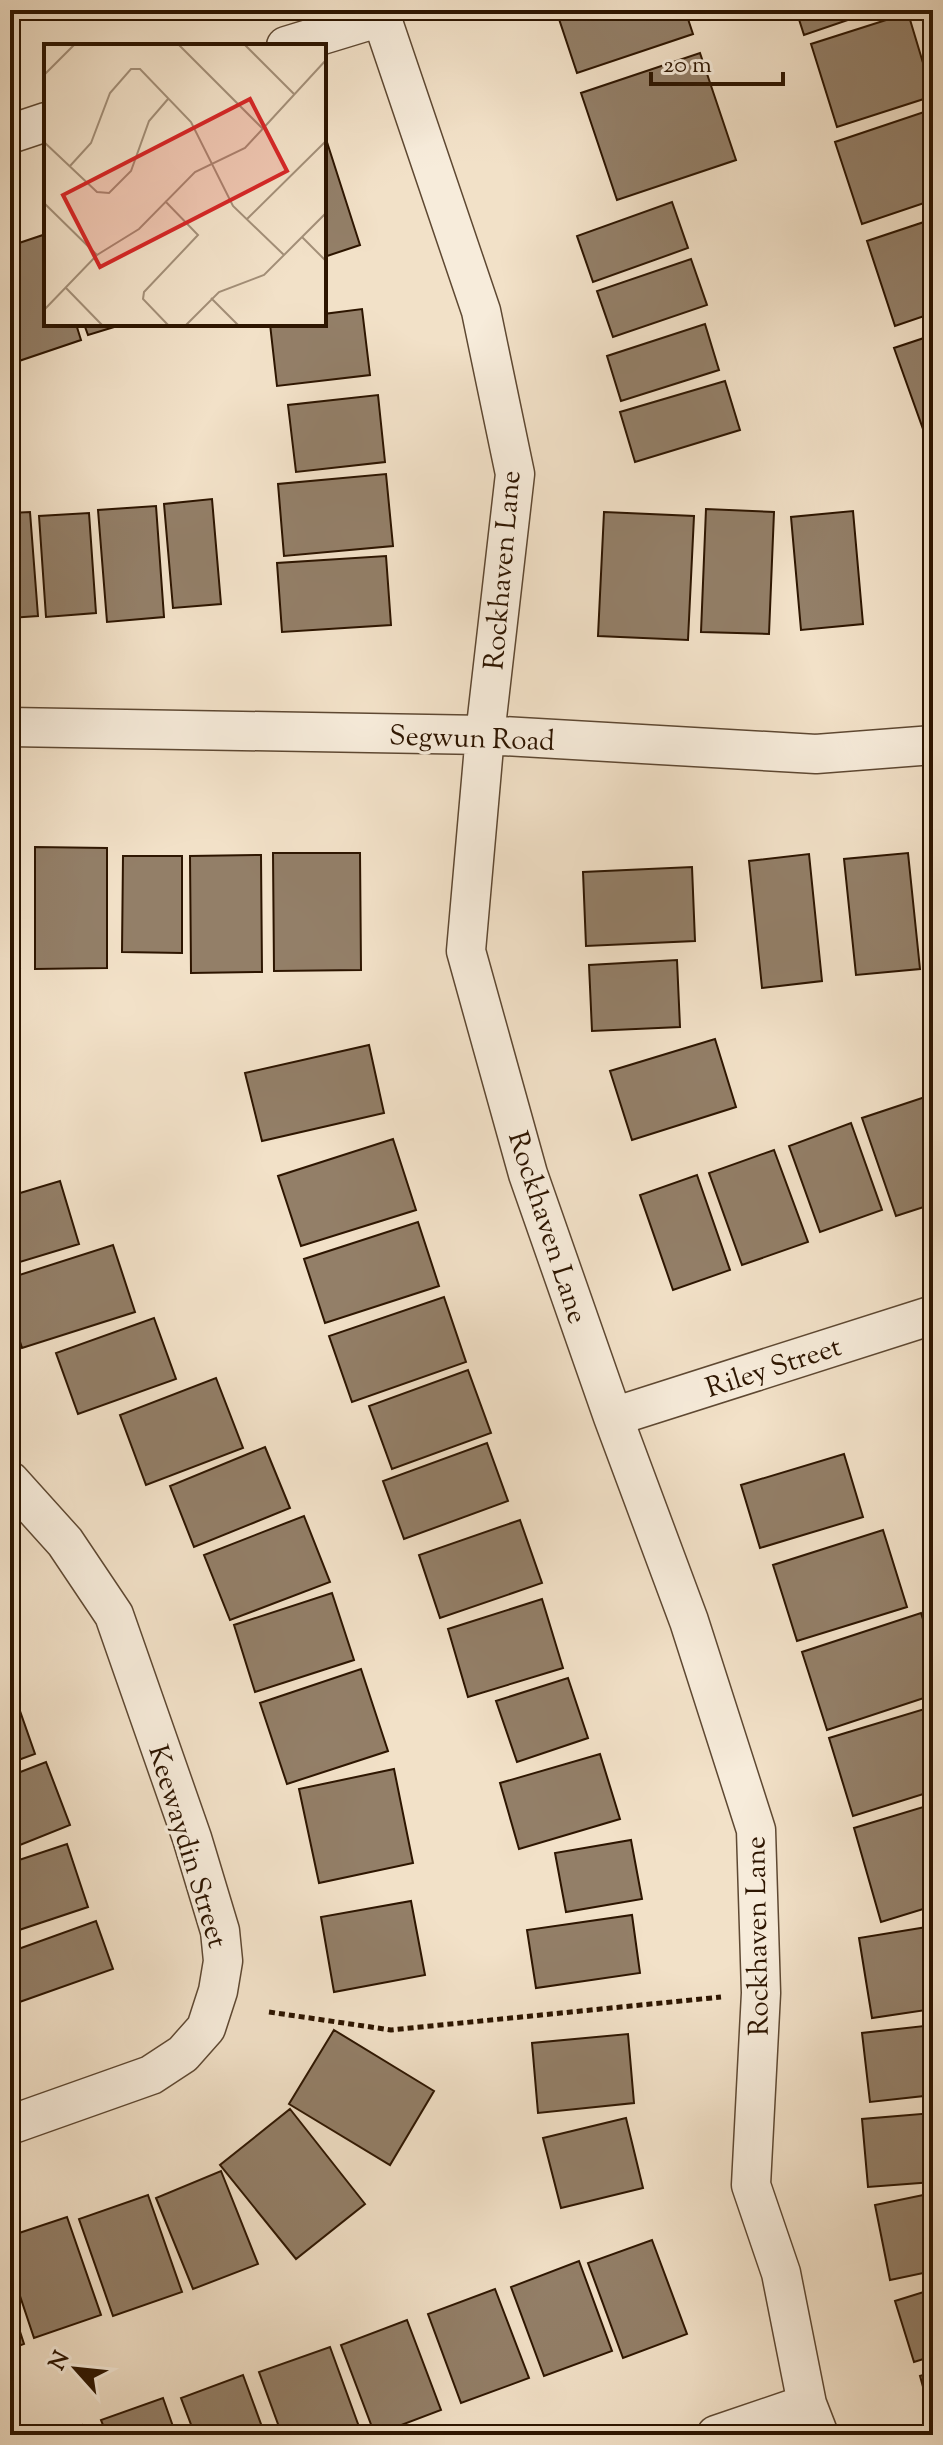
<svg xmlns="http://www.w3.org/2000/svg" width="943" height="2445" font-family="'Sorts Mill Goudy',serif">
  <rect width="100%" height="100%" fill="#f2e1c8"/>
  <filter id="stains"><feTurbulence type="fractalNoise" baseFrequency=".0025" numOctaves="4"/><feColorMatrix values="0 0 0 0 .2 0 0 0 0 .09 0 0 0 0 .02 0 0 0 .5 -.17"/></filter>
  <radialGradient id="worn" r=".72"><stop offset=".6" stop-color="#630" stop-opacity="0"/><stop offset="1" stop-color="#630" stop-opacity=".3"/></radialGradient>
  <path fill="#937f68" stroke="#2d1500" stroke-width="2" d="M 556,10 L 685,10 L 693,34 L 577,73 Z
    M 796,10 L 877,10 L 804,35 Z
    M 908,13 L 933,96 L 837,127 L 811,44 Z
    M 700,53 L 736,160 L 617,200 L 581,93 Z
    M 930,110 L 933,118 L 933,200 L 862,224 L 835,142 Z
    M 326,139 L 360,245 L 324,257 L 324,140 Z
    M 672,202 L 688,248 L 593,282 L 577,236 Z
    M 933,219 L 933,313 L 895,326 L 867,241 Z
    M 46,234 L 46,324 L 76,324 L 81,340 L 10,364 L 10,246 Z
    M 691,259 L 707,305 L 613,337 L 597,291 Z
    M 362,309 L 370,375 L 277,386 L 270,324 L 324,324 L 324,314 Z
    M 84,324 L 124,324 L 88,335 Z
    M 705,324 L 719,370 L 621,401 L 607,356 Z
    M 933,335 L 933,426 L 923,429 L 894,348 Z
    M 725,381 L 740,430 L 635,462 L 620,412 Z
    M 378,395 L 385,462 L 296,472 L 288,405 Z
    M 386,474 L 393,546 L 284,556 L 278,484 Z
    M 212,499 L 221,604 L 173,608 L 164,504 Z
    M 156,506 L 164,617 L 107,622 L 98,510 Z
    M 706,509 L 774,512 L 769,634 L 701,632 Z
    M 853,511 L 863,624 L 801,630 L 791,517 Z
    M 30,512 L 38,616 L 10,618 L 10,513 Z
    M 604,512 L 694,516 L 688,640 L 598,636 Z
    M 89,513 L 96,613 L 46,617 L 39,516 Z
    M 386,556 L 391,625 L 282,632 L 277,563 Z
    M 10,840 L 14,840 L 20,968 L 10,968 Z
    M 35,847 L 107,848 L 107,968 L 35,969 Z
    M 273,853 L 360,853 L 361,970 L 274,971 Z
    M 908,853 L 920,969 L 856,975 L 844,859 Z
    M 809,854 L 822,981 L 762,988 L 749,861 Z
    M 261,855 L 262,972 L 191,973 L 190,856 Z
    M 123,856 L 182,856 L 182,953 L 122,952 Z
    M 692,867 L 695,941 L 586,946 L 583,872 Z
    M 677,960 L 680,1027 L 592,1031 L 589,965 Z
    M 715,1039 L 736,1107 L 632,1140 L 610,1071 Z
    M 369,1045 L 384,1113 L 262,1141 L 245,1073 Z
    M 928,1096 L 933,1111 L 933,1204 L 896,1216 L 862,1118 Z
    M 851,1123 L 882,1210 L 820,1232 L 789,1146 Z
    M 393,1139 L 416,1210 L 301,1246 L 278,1176 Z
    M 774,1150 L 808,1242 L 742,1265 L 709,1173 Z
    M 697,1175 L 730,1270 L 673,1290 L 640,1195 Z
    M 60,1181 L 79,1244 L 10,1265 L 10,1196 Z
    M 418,1222 L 439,1286 L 325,1323 L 304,1259 Z
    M 113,1245 L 135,1312 L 22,1348 L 10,1310 L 10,1278 Z
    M 444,1297 L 466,1362 L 352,1402 L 329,1336 Z
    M 154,1318 L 176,1379 L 78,1414 L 56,1353 Z
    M 468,1370 L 491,1433 L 392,1469 L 369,1406 Z
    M 216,1378 L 243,1448 L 146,1485 L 120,1415 Z
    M 487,1443 L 508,1501 L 404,1539 L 383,1481 Z
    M 265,1447 L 290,1508 L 194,1547 L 170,1486 Z
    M 844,1454 L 863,1517 L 760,1548 L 741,1485 Z
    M 304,1516 L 330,1582 L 230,1620 L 204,1555 Z
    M 520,1520 L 542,1583 L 440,1618 L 419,1555 Z
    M 883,1530 L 907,1607 L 797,1641 L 773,1565 Z
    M 332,1593 L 354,1660 L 255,1692 L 234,1625 Z
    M 542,1599 L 563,1668 L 468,1697 L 448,1629 Z
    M 921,1613 L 933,1651 L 933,1695 L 827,1730 L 802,1652 Z
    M 361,1669 L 388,1751 L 287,1784 L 260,1703 Z
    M 568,1678 L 588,1738 L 517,1762 L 496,1701 Z
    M 13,1691 L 35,1754 L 10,1763 L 10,1693 Z
    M 931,1707 L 933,1791 L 853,1816 L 829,1738 Z
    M 600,1754 L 620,1819 L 519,1849 L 500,1783 Z
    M 46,1762 L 70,1825 L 10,1849 L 10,1776 Z
    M 394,1769 L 413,1863 L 319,1883 L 299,1789 Z
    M 933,1804 L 933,1906 L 881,1922 L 854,1828 Z
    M 631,1840 L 642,1899 L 566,1912 L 555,1853 Z
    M 67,1844 L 88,1907 L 10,1933 L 10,1863 Z
    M 411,1901 L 425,1975 L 334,1992 L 321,1917 Z
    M 632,1915 L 640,1973 L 536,1988 L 527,1930 Z
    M 96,1921 L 113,1969 L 11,2005 L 10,1952 Z
    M 933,1926 L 933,2009 L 872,2018 L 859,1938 Z
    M 933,2025 L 933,2095 L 870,2102 L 862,2033 Z
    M 334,2030 L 434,2091 L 390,2165 L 289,2104 Z
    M 628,2034 L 634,2103 L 538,2113 L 532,2043 Z
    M 290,2109 L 365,2204 L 296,2259 L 220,2165 Z
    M 933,2113 L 933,2182 L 868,2187 L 862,2119 Z
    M 626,2118 L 643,2188 L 561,2208 L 543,2138 Z
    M 221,2171 L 258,2264 L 193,2289 L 156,2198 Z
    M 933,2193 L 933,2271 L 890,2280 L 875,2205 Z
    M 148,2195 L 182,2292 L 113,2316 L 79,2219 Z
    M 67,2217 L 101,2315 L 34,2338 L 10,2266 L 10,2236 Z
    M 652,2240 L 687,2334 L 623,2358 L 588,2263 Z
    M 579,2261 L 612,2351 L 544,2376 L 511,2287 Z
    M 495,2289 L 529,2378 L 461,2403 L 428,2314 Z
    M 933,2289 L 933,2356 L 914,2362 L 895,2301 Z
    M 10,2301 L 24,2344 L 10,2349 Z
    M 407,2320 L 441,2410 L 375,2435 L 341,2345 Z
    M 330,2347 L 362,2435 L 282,2435 L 259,2372 Z
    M 933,2372 L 933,2423 L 920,2376 Z
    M 243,2375 L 265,2435 L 195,2435 L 181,2398 Z
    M 163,2398 L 176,2435 L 107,2435 L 101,2420 Z
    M 82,2425 L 85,2435 L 56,2435 Z"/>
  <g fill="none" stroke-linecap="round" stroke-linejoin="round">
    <g stroke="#5e4832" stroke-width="41">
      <path id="minor" d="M 379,10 L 481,311 L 515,474 L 485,735 L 466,951 L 528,1174 L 613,1417 L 689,1621 L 756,1830 L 761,1993 L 751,2185 L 781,2273 L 807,2404 L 819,2435
        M 286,46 L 381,17
        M 10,134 L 46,122
        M 10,727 L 485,735 L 816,754 L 933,745
        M 613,1417 L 933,1315
        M 10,1481 L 65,1542 L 114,1615 L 192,1838 L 220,1931 L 223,1961 L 218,1991 L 206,2028 L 183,2054 L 151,2075 L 10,2125
        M 716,2435 L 807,2404"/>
    </g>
    <path stroke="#2d1500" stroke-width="5" stroke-dasharray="6 4" stroke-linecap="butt" d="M 269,2012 L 391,2030 L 721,1997"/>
    <use href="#minor" stroke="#f7ecdb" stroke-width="38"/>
  </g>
  <g text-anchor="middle" stroke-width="7" stroke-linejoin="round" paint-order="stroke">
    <g font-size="28" fill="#2d1500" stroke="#f7ecdb">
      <text transform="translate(501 570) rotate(-85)" y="10">Rockhaven Lane</text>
      <text transform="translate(472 737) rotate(2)" y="10">Segwun Road</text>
      <text transform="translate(549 1227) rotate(72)" y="10">Rockhaven Lane</text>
      <text transform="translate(773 1366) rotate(-18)" y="10">Riley Street</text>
      <text transform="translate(189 1846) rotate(73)" y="10">Keewaydin Street</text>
      <text transform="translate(756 1936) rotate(-91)" y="10">Rockhaven Lane</text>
    </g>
  </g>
  <g transform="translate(44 44)">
    <rect width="282" height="282" fill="#f2e1c8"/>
    <path fill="none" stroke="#a38f78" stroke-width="2" d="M 134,0 L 219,85M 200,0 L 251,51M 0,31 L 31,0M 0,98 L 53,148 L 65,149 L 87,127 L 105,77 L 124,55M 26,122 L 47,99 L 66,49 L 87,25 L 96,25 L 147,78 L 189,162 L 240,211M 121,157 L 154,191 L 100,248 L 99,255 L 125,282M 0,159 L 53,211M 203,175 L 282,97M 258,193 L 282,217M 22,244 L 59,282M 167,254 L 195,282M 0,266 L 53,211 L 95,185 L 151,128 L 201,104 L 282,16M 141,282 L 175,248 L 220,231 L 282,169"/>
    <path fill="#d62828" fill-opacity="0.15" stroke="#d62828" stroke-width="4" d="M 206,55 L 243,127 L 56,223 L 19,151 Z"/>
    <rect width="282" height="282" fill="none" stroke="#2d1500" stroke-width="4"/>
  </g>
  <rect width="943" height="2445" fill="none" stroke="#f2e1c8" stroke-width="40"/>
  <rect x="12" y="12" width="919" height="2421" fill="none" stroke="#2d1500" stroke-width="4"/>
  <rect x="20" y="20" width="903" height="2405" fill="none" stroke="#2d1500" stroke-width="2"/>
  <g transform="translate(76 2369) rotate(297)" stroke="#f7ecdb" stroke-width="6" paint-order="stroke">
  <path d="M0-6L14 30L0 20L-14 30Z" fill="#2d1500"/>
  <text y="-12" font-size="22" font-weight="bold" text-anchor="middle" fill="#2d1500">N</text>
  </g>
  <path d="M651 72v12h132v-12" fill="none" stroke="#2d1500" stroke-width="4"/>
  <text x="663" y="72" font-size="24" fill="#2d1500" stroke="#f7ecdb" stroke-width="6" paint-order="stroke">20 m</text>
  <rect width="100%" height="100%" filter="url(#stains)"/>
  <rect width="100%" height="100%" fill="url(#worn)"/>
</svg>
